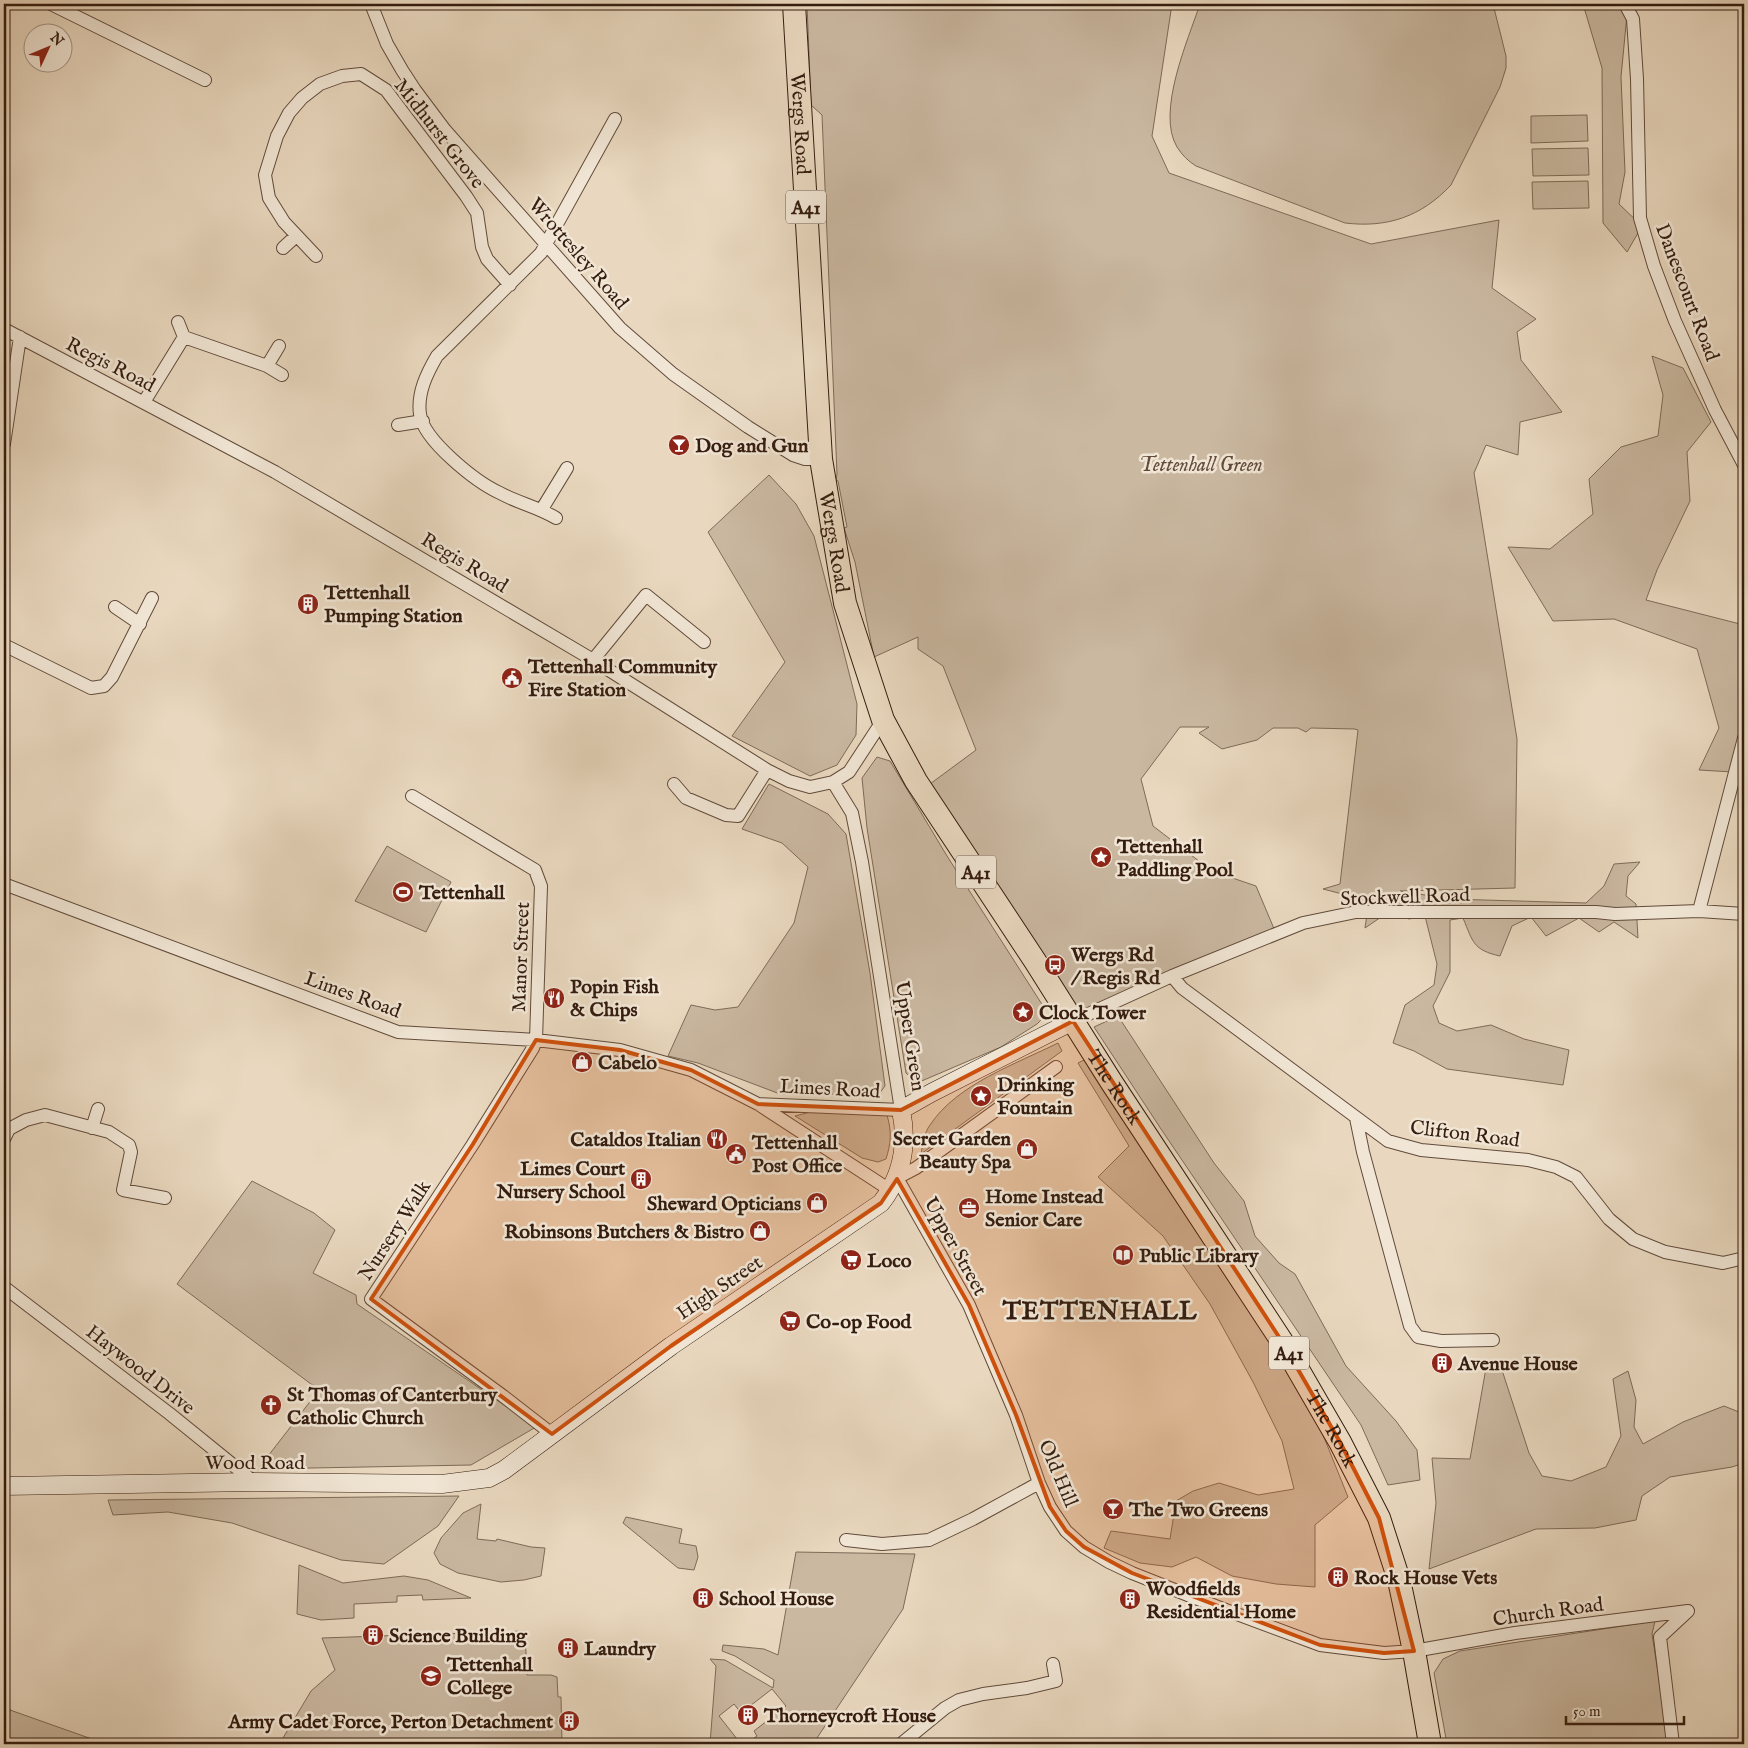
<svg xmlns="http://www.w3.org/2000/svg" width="1748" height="1748" font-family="'IM FELL English',serif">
  <rect width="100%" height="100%" fill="#e9d8bf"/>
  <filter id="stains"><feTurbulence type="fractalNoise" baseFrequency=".004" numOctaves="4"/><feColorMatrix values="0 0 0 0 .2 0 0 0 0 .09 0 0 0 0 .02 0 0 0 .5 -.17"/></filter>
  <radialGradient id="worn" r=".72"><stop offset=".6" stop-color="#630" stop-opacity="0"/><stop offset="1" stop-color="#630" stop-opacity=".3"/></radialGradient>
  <path fill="#cab8a1" stroke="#7f6a58" d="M 807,4 L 1172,4 L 1152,136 L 1169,173 L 1371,244 L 1499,220 L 1492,288 L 1536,319 L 1517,332 L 1521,360 L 1562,412 L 1520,422 L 1518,455 L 1486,445 L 1474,473 L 1517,739 L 1515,888 L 1400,891 L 1450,899 L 1586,903 L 1604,886 L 1614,864 L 1640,862 L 1628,876 L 1626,896 L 1636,904 L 1638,938 L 1614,922 L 1599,932 L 1579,918 L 1546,936 L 1531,917 L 1512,926 L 1500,956 C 1473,950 1473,942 1463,918 L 1450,920 L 1450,972 L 1433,1006 L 1439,1023 L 1457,1031 L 1491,1025 L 1524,1039 L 1569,1050 L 1563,1085 L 1447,1069 L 1414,1051 L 1393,1043 L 1405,1005 L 1434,985 L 1437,964 L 1425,916 L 1409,919 L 1390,911 L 1365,928 L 1369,901 L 1323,889 L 1340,884 L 1358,730 L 1355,729 L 1311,728 L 1306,732 L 1298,728 L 1273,728 L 1257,740 L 1222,749 L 1199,733 L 1209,727 L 1180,727 L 1141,779 L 1153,826 L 1212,871 L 1256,886 L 1275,931 L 1076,1013 L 930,784 L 976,750 L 943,666 L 918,649 L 918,637 L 874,657 L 855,562 L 844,528 L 847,527 L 838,481 L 836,480 L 837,474 L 822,115 L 811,105 Z
    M 1200,4 L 1493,4 L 1506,56 L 1506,68 L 1500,87 L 1451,185 C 1421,217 1387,228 1345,223 L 1196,166 C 1188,161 1182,155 1177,147 C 1156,112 1188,40 1200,4 Z
    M 1583,4 L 1628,4 L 1621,77 L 1625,172 L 1619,204 L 1642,226 L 1627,252 L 1603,223 L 1602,68 Z
    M 1587,115 L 1588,141 L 1531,143 L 1531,116 Z
    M 1588,148 L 1589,175 L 1533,176 L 1532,149 Z
    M 1588,181 L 1589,208 L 1533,209 L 1532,182 Z
    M 1652,356 L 1683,368 L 1711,422 L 1687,452 L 1690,501 L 1657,570 L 1646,600 L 1744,625 L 1744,731 L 1733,772 L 1699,770 L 1719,728 L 1697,649 L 1614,619 L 1553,621 L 1508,547 L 1550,549 L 1593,514 L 1589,479 L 1621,447 L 1658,436 L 1663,395 Z
    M 769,475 L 796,504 L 814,536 L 857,704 L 856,735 L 837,765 L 810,776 L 732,736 L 785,662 L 708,532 Z
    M 877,757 L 890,761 L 947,856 L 1045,1009 L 1042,1019 L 1037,1024 L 1001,1047 L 917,1083 L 906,1073 L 867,828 L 862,778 Z
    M 769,784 L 828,814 L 846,834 L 870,973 L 885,1086 L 879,1094 L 780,1094 L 698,1063 L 668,1056 L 691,1005 L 715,1010 L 738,1007 L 794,923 L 808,867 L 782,843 L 742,829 Z
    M 387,846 L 451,882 L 426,932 L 355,901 Z
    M 1118,1016 L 1214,1163 L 1244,1201 L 1255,1236 L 1279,1263 L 1295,1274 L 1346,1366 L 1396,1421 L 1417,1450 L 1420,1480 L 1388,1485 L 1361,1425 L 1161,1129 L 1094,1027 Z
    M 1058,1043 L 1062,1051 L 921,1154 C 923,1144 924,1133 930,1125 C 957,1084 1016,1064 1058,1043 Z
    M 1088,1058 L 1226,1263 L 1315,1415 L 1348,1497 L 1315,1525 L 1315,1587 L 1276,1584 L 1232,1576 L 1196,1557 L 1172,1567 L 1140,1563 L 1104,1548 L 1111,1531 L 1170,1539 L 1176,1501 L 1193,1491 L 1219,1483 L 1258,1495 L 1294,1489 L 1282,1441 L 1253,1382 L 1210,1304 L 1163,1236 L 1098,1177 L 1129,1146 L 1078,1063 Z
    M 818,1110 L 887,1115 C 892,1132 891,1143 886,1159 L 878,1162 L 862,1158 L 795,1116 Z
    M 252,1181 L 314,1213 L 335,1230 L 313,1273 L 356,1295 L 357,1304 L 536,1427 L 471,1465 L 258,1469 L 319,1390 L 177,1284 Z
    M 1500,1364 L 1529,1453 L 1542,1476 L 1571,1481 L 1606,1467 L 1621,1436 L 1613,1379 L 1628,1371 L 1636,1400 L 1634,1427 L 1643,1444 L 1683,1422 L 1724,1406 L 1744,1414 L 1744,1463 L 1732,1467 L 1670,1477 L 1642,1496 L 1636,1520 L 1595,1528 L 1536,1529 L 1429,1569 L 1436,1503 L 1432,1458 L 1470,1459 L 1486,1368 Z
    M 459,1496 L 438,1526 L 384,1564 L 341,1560 L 232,1523 L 168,1512 L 113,1515 L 108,1500 Z
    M 481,1504 L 477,1539 L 496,1541 L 497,1539 L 531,1547 L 545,1548 L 541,1576 L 524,1580 L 501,1582 L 458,1573 L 440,1564 L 434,1553 L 441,1538 L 463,1513 Z
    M 626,1517 L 682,1529 L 679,1543 L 696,1546 L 698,1557 L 694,1570 L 678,1568 L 623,1523 Z
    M 796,1552 L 915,1554 L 903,1609 L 813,1744 L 746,1744 L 757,1736 L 754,1731 L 786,1706 L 772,1689 L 741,1713 L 734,1704 L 719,1716 L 741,1744 L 710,1744 L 716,1666 L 710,1659 L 725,1660 L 773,1688 L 774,1680 L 735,1656 L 722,1651 L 723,1645 L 764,1649 L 778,1655 Z
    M 299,1565 L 343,1583 L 404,1576 L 428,1580 L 471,1598 L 423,1600 L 422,1595 L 397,1596 L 397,1602 L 354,1604 L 354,1618 L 321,1620 L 297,1614 Z
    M 1655,1621 L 1652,1634 L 1669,1744 L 1447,1744 L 1434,1673 L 1443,1659 L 1460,1651 Z
    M 525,1631 L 527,1675 L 551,1675 L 557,1677 L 558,1697 L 561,1697 L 562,1744 L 275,1744 L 283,1738 L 311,1691 L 335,1670 L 322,1638 Z
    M 4,1689 L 10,1710 L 106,1744 L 4,1744 Z"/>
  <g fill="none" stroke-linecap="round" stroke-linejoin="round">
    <g stroke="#614b3b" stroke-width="14">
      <path id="street" d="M 51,4 L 205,80
        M 371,4 L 387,44 L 402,70 L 415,90 L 445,130 L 620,328 L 673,374 L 748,427 L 793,455 L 805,459 L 821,459
        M 1625,4 L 1633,19 L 1637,79 L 1640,218 L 1654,266 L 1675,321 L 1715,410 L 1744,465
        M 283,248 L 296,236
        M 316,256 L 284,222 L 269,198 L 265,175 L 277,136 L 289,113 L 302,98 L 320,84 L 342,76 L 361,74 L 386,90 L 466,196 L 477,213 L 482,247 L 487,259 L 510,285
        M 4,329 L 275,472 L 593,660 L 767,770 L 789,781 L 810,787 L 833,782 L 849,772 L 883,720
        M 184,337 L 267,366 L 282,375
        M 267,366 L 279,346
        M 144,402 L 184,337 L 178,322
        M 398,425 L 423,421
        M 4,444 L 20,337
        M 542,509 L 567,468
        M 556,518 C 538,507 518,503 500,493 C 476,482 423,440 420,414 C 417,393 427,373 437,356 L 541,253 L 615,119
        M 115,607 L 140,624
        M 4,645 L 91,688 L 104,686 L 112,677 L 152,598
        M 593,660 L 646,595 L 704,642
        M 674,784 L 686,798 L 726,815 L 738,816 L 767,770
        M 412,796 L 535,870 L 541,886 L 536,1040 L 533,1048 L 473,1144 L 371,1299 L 503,1396 L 552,1434
        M 4,884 L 398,1032 L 536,1040 L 620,1050 L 691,1070 L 758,1104 L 890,1190
        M 1699,911 L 1744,738
        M 1172,976 L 1182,988 L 1388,1141 L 1421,1150 L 1528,1160 L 1556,1167 L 1576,1177 L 1609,1219 L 1633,1239 L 1665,1252 L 1723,1263 L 1744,1258
        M 1073,1021 L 1172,976 L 1303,923 L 1356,912 L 1596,912 L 1615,914 L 1699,911 L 1744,914
        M 1056,1067 L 916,1168 L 897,1178 L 969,1305 L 1016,1415 L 1039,1483 L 1050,1507 L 1066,1531 L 1084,1547 L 1109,1562 L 1132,1573 L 1218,1607 L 1320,1645 L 1384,1653 L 1414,1651 L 1515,1633 L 1688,1611
        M 758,1104 L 901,1110 L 862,862 L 852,813 L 833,782
        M 1356,1118 L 1363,1152 L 1410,1326 L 1418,1337 L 1441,1341 L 1493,1340
        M 92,1128 L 98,1109
        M 4,1139 L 9,1129 L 26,1120 L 45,1115 L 109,1132 L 129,1145 L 131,1152 L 123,1190 L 165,1198
        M 4,1287 L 170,1414 L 254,1482
        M 846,1540 L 882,1544 L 929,1540 L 973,1519 L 1039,1483
        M 901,1744 L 945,1708 L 959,1700 L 983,1694 L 1027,1688 L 1056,1681 L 1053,1664
        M 1673,1744 L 1660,1637 L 1688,1611"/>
    </g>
    <g stroke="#341c0f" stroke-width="19">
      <path id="secondary" d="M 4,1486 L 254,1482 L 442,1484 L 489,1478 L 504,1470 L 671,1346 L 881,1203 C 903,1175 908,1144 901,1110 L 931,1093 L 1073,1021"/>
    </g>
    <g stroke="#341c0f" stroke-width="24">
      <g id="highway">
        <path id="s1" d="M 794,4 L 821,459 L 845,603 L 883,720 L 916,781 L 1035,961 L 1112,1083 L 1281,1340 L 1340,1442 L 1379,1518 L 1399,1580 L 1414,1651 L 1430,1744"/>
      </g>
    </g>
    <use href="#street" stroke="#f1e6d5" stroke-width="12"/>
    <use href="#secondary" stroke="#f1e6d5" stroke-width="18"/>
    <use href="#highway" stroke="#e9d8bf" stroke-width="22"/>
  </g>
  <path fill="#cd500c" fill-opacity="0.2" stroke="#cd500c" stroke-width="4" stroke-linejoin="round" d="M 1073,1021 L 1281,1340 L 1340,1442 L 1379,1518 L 1414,1651 L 1384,1653 L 1320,1645 L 1132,1573 L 1084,1547 L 1066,1531 L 1050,1507 L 1016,1415 L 969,1305 L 897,1179 L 881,1203 L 671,1346 L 552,1434 L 371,1299 L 473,1144 L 536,1040 L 620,1050 L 691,1070 L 758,1104 L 901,1110 Z"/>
  <defs>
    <g id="bar-disc" transform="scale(1.125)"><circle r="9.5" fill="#8f2418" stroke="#f1e6d5"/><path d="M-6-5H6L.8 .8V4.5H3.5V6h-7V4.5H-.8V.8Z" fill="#fff"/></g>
    <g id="building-disc" transform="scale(1.125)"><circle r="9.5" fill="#8f2418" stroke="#f1e6d5"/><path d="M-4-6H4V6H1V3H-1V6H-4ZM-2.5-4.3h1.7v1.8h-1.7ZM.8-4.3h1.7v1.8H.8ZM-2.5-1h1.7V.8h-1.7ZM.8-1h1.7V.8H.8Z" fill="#fff"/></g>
    <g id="civic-disc" transform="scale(1.125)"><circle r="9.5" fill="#8f2418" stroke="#f1e6d5"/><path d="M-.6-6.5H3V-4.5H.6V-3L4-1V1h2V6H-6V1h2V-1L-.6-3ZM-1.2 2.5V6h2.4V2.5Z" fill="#fff"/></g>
    <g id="sight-disc" transform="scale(1.125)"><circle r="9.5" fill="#8f2418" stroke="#f1e6d5"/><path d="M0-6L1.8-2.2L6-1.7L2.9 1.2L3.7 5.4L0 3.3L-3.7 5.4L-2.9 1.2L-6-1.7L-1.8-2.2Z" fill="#fff"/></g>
    <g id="stadium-disc" transform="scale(1.125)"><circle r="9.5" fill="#8f2418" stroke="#f1e6d5"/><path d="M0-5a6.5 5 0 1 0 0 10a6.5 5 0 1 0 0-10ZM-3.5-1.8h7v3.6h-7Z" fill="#fff"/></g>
    <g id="bus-disc" transform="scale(1.125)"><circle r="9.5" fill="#8f2418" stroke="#f1e6d5"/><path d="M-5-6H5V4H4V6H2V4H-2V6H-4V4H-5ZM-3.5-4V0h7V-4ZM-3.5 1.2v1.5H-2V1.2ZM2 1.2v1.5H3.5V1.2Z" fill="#fff"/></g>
    <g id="restaurant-disc" transform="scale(1.125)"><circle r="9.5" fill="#8f2418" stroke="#f1e6d5"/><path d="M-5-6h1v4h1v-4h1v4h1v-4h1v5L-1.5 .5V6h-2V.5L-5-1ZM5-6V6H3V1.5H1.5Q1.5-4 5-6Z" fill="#fff"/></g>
    <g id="shop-disc" transform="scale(1.125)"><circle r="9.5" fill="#8f2418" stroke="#f1e6d5"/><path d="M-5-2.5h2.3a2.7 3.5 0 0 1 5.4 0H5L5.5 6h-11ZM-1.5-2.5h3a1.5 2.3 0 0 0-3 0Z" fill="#fff"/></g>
    <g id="office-disc" transform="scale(1.125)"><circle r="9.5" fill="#8f2418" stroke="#f1e6d5"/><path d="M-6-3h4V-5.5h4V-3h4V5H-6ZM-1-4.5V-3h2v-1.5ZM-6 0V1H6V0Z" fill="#fff"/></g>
    <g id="library-disc" transform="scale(1.125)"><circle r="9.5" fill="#8f2418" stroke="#f1e6d5"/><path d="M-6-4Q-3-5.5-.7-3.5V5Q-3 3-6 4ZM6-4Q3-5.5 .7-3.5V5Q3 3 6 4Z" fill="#fff"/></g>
    <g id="supermarket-disc" transform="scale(1.125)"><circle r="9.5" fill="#8f2418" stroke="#f1e6d5"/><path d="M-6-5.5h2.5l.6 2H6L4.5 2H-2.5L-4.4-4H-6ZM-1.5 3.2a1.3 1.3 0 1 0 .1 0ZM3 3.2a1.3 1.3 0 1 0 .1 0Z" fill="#fff"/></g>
    <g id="church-disc" transform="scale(1.125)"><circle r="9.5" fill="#8f2418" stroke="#f1e6d5"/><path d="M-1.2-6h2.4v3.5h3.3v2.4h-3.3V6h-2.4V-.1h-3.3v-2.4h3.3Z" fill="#fff"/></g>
    <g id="school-disc" transform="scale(1.125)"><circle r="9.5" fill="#8f2418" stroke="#f1e6d5"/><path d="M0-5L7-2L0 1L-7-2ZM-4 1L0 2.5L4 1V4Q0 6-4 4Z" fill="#fff"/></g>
  </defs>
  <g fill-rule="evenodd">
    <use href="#bar-disc" x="679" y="445"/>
    <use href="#building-disc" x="308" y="604"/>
    <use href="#civic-disc" x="512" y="678"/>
    <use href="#sight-disc" x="1101" y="857"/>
    <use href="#stadium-disc" x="403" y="892"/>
    <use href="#bus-disc" x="1055" y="965"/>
    <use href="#restaurant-disc" x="554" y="998"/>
    <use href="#sight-disc" x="1023" y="1012"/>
    <use href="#shop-disc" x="582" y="1062"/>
    <use href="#sight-disc" x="981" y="1096"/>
    <use href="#restaurant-disc" x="717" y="1139"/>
    <use href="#shop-disc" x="1027" y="1149"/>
    <use href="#civic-disc" x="736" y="1154"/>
    <use href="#building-disc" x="641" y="1179"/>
    <use href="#shop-disc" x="817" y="1203"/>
    <use href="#office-disc" x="969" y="1208"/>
    <use href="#shop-disc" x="760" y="1231"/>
    <use href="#library-disc" x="1123" y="1255"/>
    <use href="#supermarket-disc" x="851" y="1260"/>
    <use href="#supermarket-disc" x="790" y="1321"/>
    <use href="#building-disc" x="1442" y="1363"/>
    <use href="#church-disc" x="271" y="1405"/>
    <use href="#bar-disc" x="1113" y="1509"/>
    <use href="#building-disc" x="1338" y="1577"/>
    <use href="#building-disc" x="703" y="1598"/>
    <use href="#building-disc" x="1130" y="1599"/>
    <use href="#building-disc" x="373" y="1635"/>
    <use href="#building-disc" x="568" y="1648"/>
    <use href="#school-disc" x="431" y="1676"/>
    <use href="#building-disc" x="748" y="1715"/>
    <use href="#building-disc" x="569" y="1721"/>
  </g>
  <g text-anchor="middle" stroke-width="5" stroke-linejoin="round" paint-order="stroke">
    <g fill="#f1e6d5" stroke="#6d594a" stroke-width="1">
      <rect x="786" y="190.5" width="40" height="33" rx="4"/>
      <rect x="956" y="855.5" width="40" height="33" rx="4"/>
      <rect x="1269" y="1336.5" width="40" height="33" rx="4"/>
    </g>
    <g font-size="19" font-weight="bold" fill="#341c0f">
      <text x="806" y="214">A41</text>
      <text x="976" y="879">A41</text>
      <text x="1289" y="1360">A41</text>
    </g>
    <g font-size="20" fill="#341c0f" stroke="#f1e6d5">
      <text dy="7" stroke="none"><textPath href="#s1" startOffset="120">Wergs Road</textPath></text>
      <text transform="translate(440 133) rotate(52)" y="7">Midhurst Grove</text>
      <text transform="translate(579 253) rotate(49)" y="7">Wrottesley Road</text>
      <text transform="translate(1688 292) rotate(69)" y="7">Danescourt Road</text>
      <text transform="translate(111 364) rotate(27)" y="7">Regis Road</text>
      <text dy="7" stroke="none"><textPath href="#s1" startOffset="540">Wergs Road</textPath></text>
      <text transform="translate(465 562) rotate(31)" y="7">Regis Road</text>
      <text transform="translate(1405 896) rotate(-2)" y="7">Stockwell Road</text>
      <text transform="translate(520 957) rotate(-88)" y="7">Manor Street</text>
      <text transform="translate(353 994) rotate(20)" y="7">Limes Road</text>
      <text transform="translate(911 1036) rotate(81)" y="7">Upper Green</text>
      <text dy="7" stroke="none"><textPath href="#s1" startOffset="1159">The Rock</textPath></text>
      <text transform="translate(830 1088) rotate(3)" y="7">Limes Road</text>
      <text transform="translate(1465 1133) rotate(7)" y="7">Clifton Road</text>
      <text transform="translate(394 1230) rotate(-57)" y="7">Nursery Walk</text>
      <text transform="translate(956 1246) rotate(61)" y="7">Upper Street</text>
      <text transform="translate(719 1287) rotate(-34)" y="7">High Street</text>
      <text transform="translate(141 1369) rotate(38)" y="7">Haywood Drive</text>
      <text dy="7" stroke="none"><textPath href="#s1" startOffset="1564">The Rock</textPath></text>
      <text x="255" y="1469">Wood Road</text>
      <text transform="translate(1059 1473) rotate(67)" y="7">Old Hill</text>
      <text transform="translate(1548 1611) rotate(-8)" y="7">Church Road</text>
    </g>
    <g font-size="20" font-weight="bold" fill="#341c0f" stroke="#f1e6d5" text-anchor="start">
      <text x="695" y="452">Dog and Gun</text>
      <text x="324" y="599">Tettenhall<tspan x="324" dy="23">Pumping Station</tspan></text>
      <text x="528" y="673">Tettenhall Community<tspan x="528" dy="23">Fire Station</tspan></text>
      <text x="1117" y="853">Tettenhall<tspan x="1117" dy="23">Paddling Pool</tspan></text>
      <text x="419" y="899">Tettenhall</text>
      <text x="1071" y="961">Wergs Rd<tspan x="1071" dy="23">/ Regis Rd</tspan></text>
      <text x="570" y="993">Popin Fish<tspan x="570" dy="23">&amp; Chips</tspan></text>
      <text x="1039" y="1019">Clock Tower</text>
      <text x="598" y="1069">Cabelo</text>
      <text x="997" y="1091">Drinking<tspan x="997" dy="23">Fountain</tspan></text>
      <text x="1011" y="1145" text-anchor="end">Secret Garden<tspan x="1011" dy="23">Beauty Spa</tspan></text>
      <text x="701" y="1146" text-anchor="end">Cataldos Italian</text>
      <text x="752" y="1149">Tettenhall<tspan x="752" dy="23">Post Office</tspan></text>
      <text x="625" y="1175" text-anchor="end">Limes Court<tspan x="625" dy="23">Nursery School</tspan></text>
      <text x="985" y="1203">Home Instead<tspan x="985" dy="23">Senior Care</tspan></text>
      <text x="801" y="1210" text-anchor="end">Sheward Opticians</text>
      <text x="744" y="1238" text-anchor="end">Robinsons Butchers &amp; Bistro</text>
      <text x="1139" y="1262">Public Library</text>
      <text x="867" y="1267">Loco</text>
      <text x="806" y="1328">Co-op Food</text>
      <text x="1458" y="1370">Avenue House</text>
      <text x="287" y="1401">St Thomas of Canterbury<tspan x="287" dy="23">Catholic Church</tspan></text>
      <text x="1129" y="1516">The Two Greens</text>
      <text x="1354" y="1584">Rock House Vets</text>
      <text x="1146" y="1595">Woodfields<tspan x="1146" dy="23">Residential Home</tspan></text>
      <text x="719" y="1605">School House</text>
      <text x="389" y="1642">Science Building</text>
      <text x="584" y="1655">Laundry</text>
      <text x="447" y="1671">Tettenhall<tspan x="447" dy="23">College</tspan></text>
      <text x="764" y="1722">Thorneycroft House</text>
      <text x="553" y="1728" text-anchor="end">Army Cadet Force, Perton Detachment</text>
    </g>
    <g font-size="20" font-style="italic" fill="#614b3b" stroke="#f1e6d5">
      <text x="1201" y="471">Tettenhall Green</text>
    </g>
    <g font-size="25" font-weight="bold" letter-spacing="1" fill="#341c0f" stroke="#f1e6d5">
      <text x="1100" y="1319">TETTENHALL</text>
    </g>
  </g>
  <rect width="1748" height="1748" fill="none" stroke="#e9d8bf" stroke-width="20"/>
  <rect x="5" y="5" width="1738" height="1738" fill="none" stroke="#341c0f" stroke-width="2.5"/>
  <rect x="10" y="10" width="1728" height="1728" fill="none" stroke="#341c0f"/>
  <g transform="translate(48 48) rotate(46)"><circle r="24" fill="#f1e6d5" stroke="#a59586"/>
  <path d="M0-4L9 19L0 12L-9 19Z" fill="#8f2418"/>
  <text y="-8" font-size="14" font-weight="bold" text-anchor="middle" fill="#341c0f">N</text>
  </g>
  <path d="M1566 1716v8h118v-8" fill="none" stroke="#341c0f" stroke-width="2.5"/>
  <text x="1573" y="1716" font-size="15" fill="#341c0f" stroke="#f1e6d5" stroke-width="4" paint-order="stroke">50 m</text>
  <rect width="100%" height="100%" filter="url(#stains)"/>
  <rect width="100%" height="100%" fill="url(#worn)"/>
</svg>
